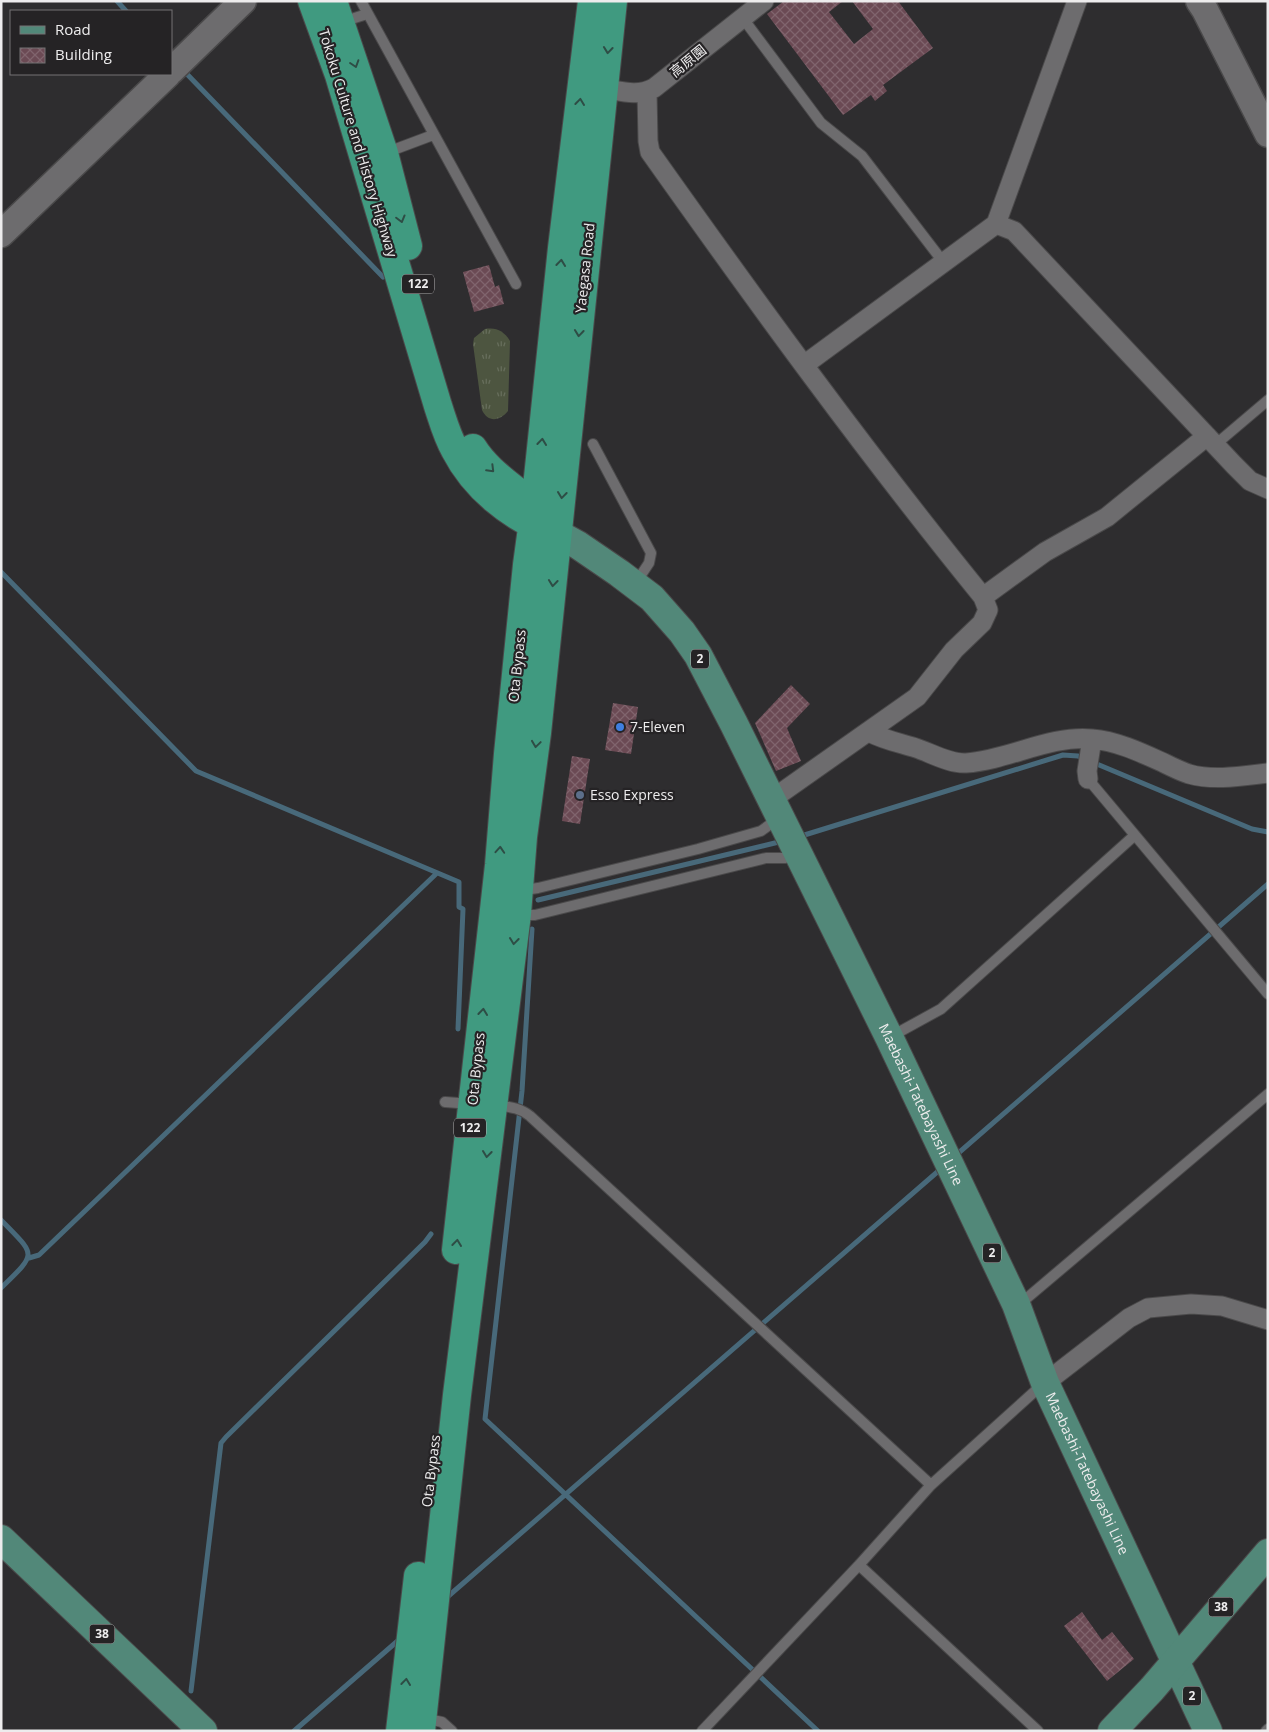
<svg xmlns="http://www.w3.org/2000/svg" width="1269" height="1732" font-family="'Open Sans','Noto Sans JP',sans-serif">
  <defs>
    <pattern id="grass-tufts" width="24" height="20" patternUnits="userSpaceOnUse" patternTransform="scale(1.25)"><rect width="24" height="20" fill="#4d5540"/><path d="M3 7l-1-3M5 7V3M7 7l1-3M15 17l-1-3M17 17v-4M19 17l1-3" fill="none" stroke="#676e5c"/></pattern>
    <pattern id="building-cross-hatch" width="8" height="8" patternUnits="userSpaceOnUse" patternTransform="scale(1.25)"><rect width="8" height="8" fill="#6b4a54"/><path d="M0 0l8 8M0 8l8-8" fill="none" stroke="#80646d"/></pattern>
  </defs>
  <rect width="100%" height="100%" fill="#2e2d2f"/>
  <path fill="url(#grass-tufts)" d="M 485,329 C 496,327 504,331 510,341 L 508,411 C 500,421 488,423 482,410 L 473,344 L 474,338 Z"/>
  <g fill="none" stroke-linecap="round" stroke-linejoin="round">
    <path stroke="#48697a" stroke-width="5" d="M 117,1 L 126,11
      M 184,71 L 383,277
      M 1,572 L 196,771 L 459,882 L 459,907 L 463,909 L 458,1029
      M 1092,762 L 1252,829 L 1268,832
      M 798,837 L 1063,755 L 1078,756 L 1084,759
      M 538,900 L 783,841
      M 532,929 L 522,1091 L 485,1419 L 818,1731
      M 955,1156 L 1268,884
      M 1,1220 C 36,1256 38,1252 1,1288
      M 29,1258 L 39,1255 L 437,873
      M 445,1599 L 943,1167
      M 191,1691 L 221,1443 L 226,1437 L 425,1242 L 431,1234
      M 294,1731 L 401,1638"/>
  </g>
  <path fill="url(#building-cross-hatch)" d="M 784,1 L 843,1 L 829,12 L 854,44 L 873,29 L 852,1 L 898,1 L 933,48 L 883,85 L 887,91 L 875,101 L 871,95 L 843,115 L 767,14 Z
    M 489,265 L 495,287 L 499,285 L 504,304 L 474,312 L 463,272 Z
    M 791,685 L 810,704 L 787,728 L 801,761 L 776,771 L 755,723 Z
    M 613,703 L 638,707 L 631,754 L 605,750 Z
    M 572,756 L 590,759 L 580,824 L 562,821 Z
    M 1082,1612 L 1102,1640 L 1112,1632 L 1134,1659 L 1107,1681 L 1064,1626 Z"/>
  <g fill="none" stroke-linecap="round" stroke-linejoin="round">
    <g stroke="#4a494a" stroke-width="12">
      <path id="lane" d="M 361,1 L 516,284
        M 742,17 L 821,123 L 862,156 L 944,263
        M 342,22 L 367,14
        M 385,153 L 433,135
        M 593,444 L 651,553 L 649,563 L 635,584
        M 1215,445 L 1268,400
        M 1088,779 L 1268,994
        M 521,886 L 531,889 L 538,888 L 698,849 L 761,831 L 779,818
        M 518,915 L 535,915 L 766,858 L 785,858 L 798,854
        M 890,1037 L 941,1009 L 1135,835
        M 445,1102 L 472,1104
        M 494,1105 C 508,1107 519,1107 530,1116 L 931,1485
        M 1017,1304 L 1027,1298 L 1268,1094
        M 859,1565 L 1038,1731
        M 423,1718 L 442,1722 L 452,1731
        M 702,1731 L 859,1565 L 931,1485 L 1044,1383
        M 1266,1731 L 1268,1729"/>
    </g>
    <g stroke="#4a494a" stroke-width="21">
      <path id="street" d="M 603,88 C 621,91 637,97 654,88 L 764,1
        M 647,92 L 648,141 L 650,152 C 757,303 866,453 983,597 L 988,610 L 982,623 L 954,650 L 917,697 L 771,800
        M 996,224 L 1014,231 L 1234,465 L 1250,481 L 1268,489
        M 804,365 L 996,224 L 1077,1
        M 983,597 L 1045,552 L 1107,517 L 1207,436
        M 869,732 C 884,740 900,743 916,748 C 931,753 950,764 966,763 C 1009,760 1049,735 1092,739 C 1117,741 1142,753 1164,763 C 1172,767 1180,771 1189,774 C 1214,781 1242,776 1268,773
        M 1088,779 L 1087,771 L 1092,739
        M 1045,1383 L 1129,1318 L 1148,1308 L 1191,1304 L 1222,1306 L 1268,1320"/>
    </g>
    <g stroke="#4a494a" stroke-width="29">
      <path id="secondary" d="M 1199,1 L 1205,10 L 1268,134
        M 171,71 L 243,1
        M 1,234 L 168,74"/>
    </g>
    <g stroke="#4a494a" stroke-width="30">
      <g id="primary">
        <path id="s1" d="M 558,534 L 578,545 L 619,573 L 652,598 L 682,632 L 698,655 L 734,724 L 889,1037 L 1016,1304 L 1045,1383 L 1208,1731"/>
        <path d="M 1,1539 L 203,1731"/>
        <path d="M 1112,1731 L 1152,1689 L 1268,1553"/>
      </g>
    </g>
    <g stroke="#4a494a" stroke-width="30">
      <path id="highway" d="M 312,1 L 339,75 L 438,406 C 443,421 447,436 455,450 C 474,487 510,517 549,531
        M 333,1 L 384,153 L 408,246
        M 473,448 C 491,477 523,491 544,517
        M 456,1250 L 499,865 L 508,754 L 527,565 L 535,506 L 562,248 L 592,1
        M 400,1731 L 418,1576
        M 421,1731 L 457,1395 L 517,914 L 523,837 L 537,733 L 613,1"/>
    </g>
    <use href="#lane" stroke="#6d6c6e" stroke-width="10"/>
    <use href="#street" stroke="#6d6c6e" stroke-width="19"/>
    <use href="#secondary" stroke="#6d6c6e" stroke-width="26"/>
    <use href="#primary" stroke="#528879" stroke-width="28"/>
    <use href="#highway" stroke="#409a80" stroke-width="28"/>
  </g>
  <defs><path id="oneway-chevron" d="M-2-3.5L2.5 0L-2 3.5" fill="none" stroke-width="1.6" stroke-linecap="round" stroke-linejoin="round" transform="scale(1.25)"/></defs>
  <g stroke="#2e4d45">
    <use href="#oneway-chevron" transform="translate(608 50) rotate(96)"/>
    <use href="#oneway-chevron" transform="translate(355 64) rotate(72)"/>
    <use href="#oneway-chevron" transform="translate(580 102) rotate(-83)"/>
    <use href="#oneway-chevron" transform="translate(401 219) rotate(75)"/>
    <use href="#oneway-chevron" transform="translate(561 263) rotate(-84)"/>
    <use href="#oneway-chevron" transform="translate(579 333) rotate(96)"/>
    <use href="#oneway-chevron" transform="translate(542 442) rotate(-84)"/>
    <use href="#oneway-chevron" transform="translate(491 469) rotate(45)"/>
    <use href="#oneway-chevron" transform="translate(562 495) rotate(97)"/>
    <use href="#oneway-chevron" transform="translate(553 583) rotate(96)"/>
    <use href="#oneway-chevron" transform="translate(536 744) rotate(98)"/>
    <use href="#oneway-chevron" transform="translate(500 850) rotate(-86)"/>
    <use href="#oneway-chevron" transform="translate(514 941) rotate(97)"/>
    <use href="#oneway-chevron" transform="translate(483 1012) rotate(-84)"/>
    <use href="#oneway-chevron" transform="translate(487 1154) rotate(97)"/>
    <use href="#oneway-chevron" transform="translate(457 1243) rotate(-83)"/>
    <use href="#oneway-chevron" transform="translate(406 1682) rotate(-83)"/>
  </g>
  <circle fill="#3f7fe0" stroke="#252325" stroke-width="2" cx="620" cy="727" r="5"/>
  <circle fill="#5c6f8a" stroke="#252325" stroke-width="2" cx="580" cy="795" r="5"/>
  <g text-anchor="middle" stroke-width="4.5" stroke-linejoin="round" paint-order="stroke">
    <g fill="#252325" stroke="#b1b0b1" stroke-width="1">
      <rect x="402" y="274.5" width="32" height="19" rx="4"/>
      <rect x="691" y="649.5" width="18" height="19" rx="4"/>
      <rect x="454" y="1118.5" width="32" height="19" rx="4"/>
      <rect x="983" y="1243.5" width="18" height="19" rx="4"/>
      <rect x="1208.5" y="1597.5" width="25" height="19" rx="4"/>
      <rect x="89.5" y="1624.5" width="25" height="19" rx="4"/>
      <rect x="1183" y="1686.5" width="18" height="19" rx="4"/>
    </g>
    <g font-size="12" font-weight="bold" fill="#edeced">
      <text x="418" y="288">122</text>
      <text x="700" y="663">2</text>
      <text x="470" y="1132">122</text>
      <text x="992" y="1257">2</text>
      <text x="1221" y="1611">38</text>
      <text x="102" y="1638">38</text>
      <text x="1192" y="1700">2</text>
    </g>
    <g font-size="14" fill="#edeced" stroke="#252325">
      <text transform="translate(688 61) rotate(-39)" y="5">高原園</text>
      <text transform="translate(358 143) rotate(73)" y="5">Tokoku Culture and History Highway</text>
      <text transform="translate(585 268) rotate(-84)" y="5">Yaegasa Road</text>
      <text transform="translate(517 666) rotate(-84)" y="5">Ota Bypass</text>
      <text transform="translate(476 1069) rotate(-84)" y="5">Ota Bypass</text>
      <text dy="5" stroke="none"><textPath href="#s1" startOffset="689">Maebashi-Tatebayashi Line</textPath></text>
      <text transform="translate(431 1471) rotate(-83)" y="5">Ota Bypass</text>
      <text dy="5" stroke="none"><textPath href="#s1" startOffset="1094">Maebashi-Tatebayashi Line</textPath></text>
    </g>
    <g font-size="14" fill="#edeced" stroke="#252325" text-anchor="start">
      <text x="630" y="732">7-Eleven</text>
      <text x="590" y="800">Esso Express</text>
    </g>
  </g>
  <rect width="1269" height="1732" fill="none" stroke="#edeced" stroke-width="5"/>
  <rect x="10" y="10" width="162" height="65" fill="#252325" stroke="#757375"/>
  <rect x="20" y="26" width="25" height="8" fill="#528879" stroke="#757375"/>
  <text x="55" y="35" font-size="15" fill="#edeced">Road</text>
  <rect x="20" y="48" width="25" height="15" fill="url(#building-cross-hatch)" stroke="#757375"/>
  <text x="55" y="60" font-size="15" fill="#edeced">Building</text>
</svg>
